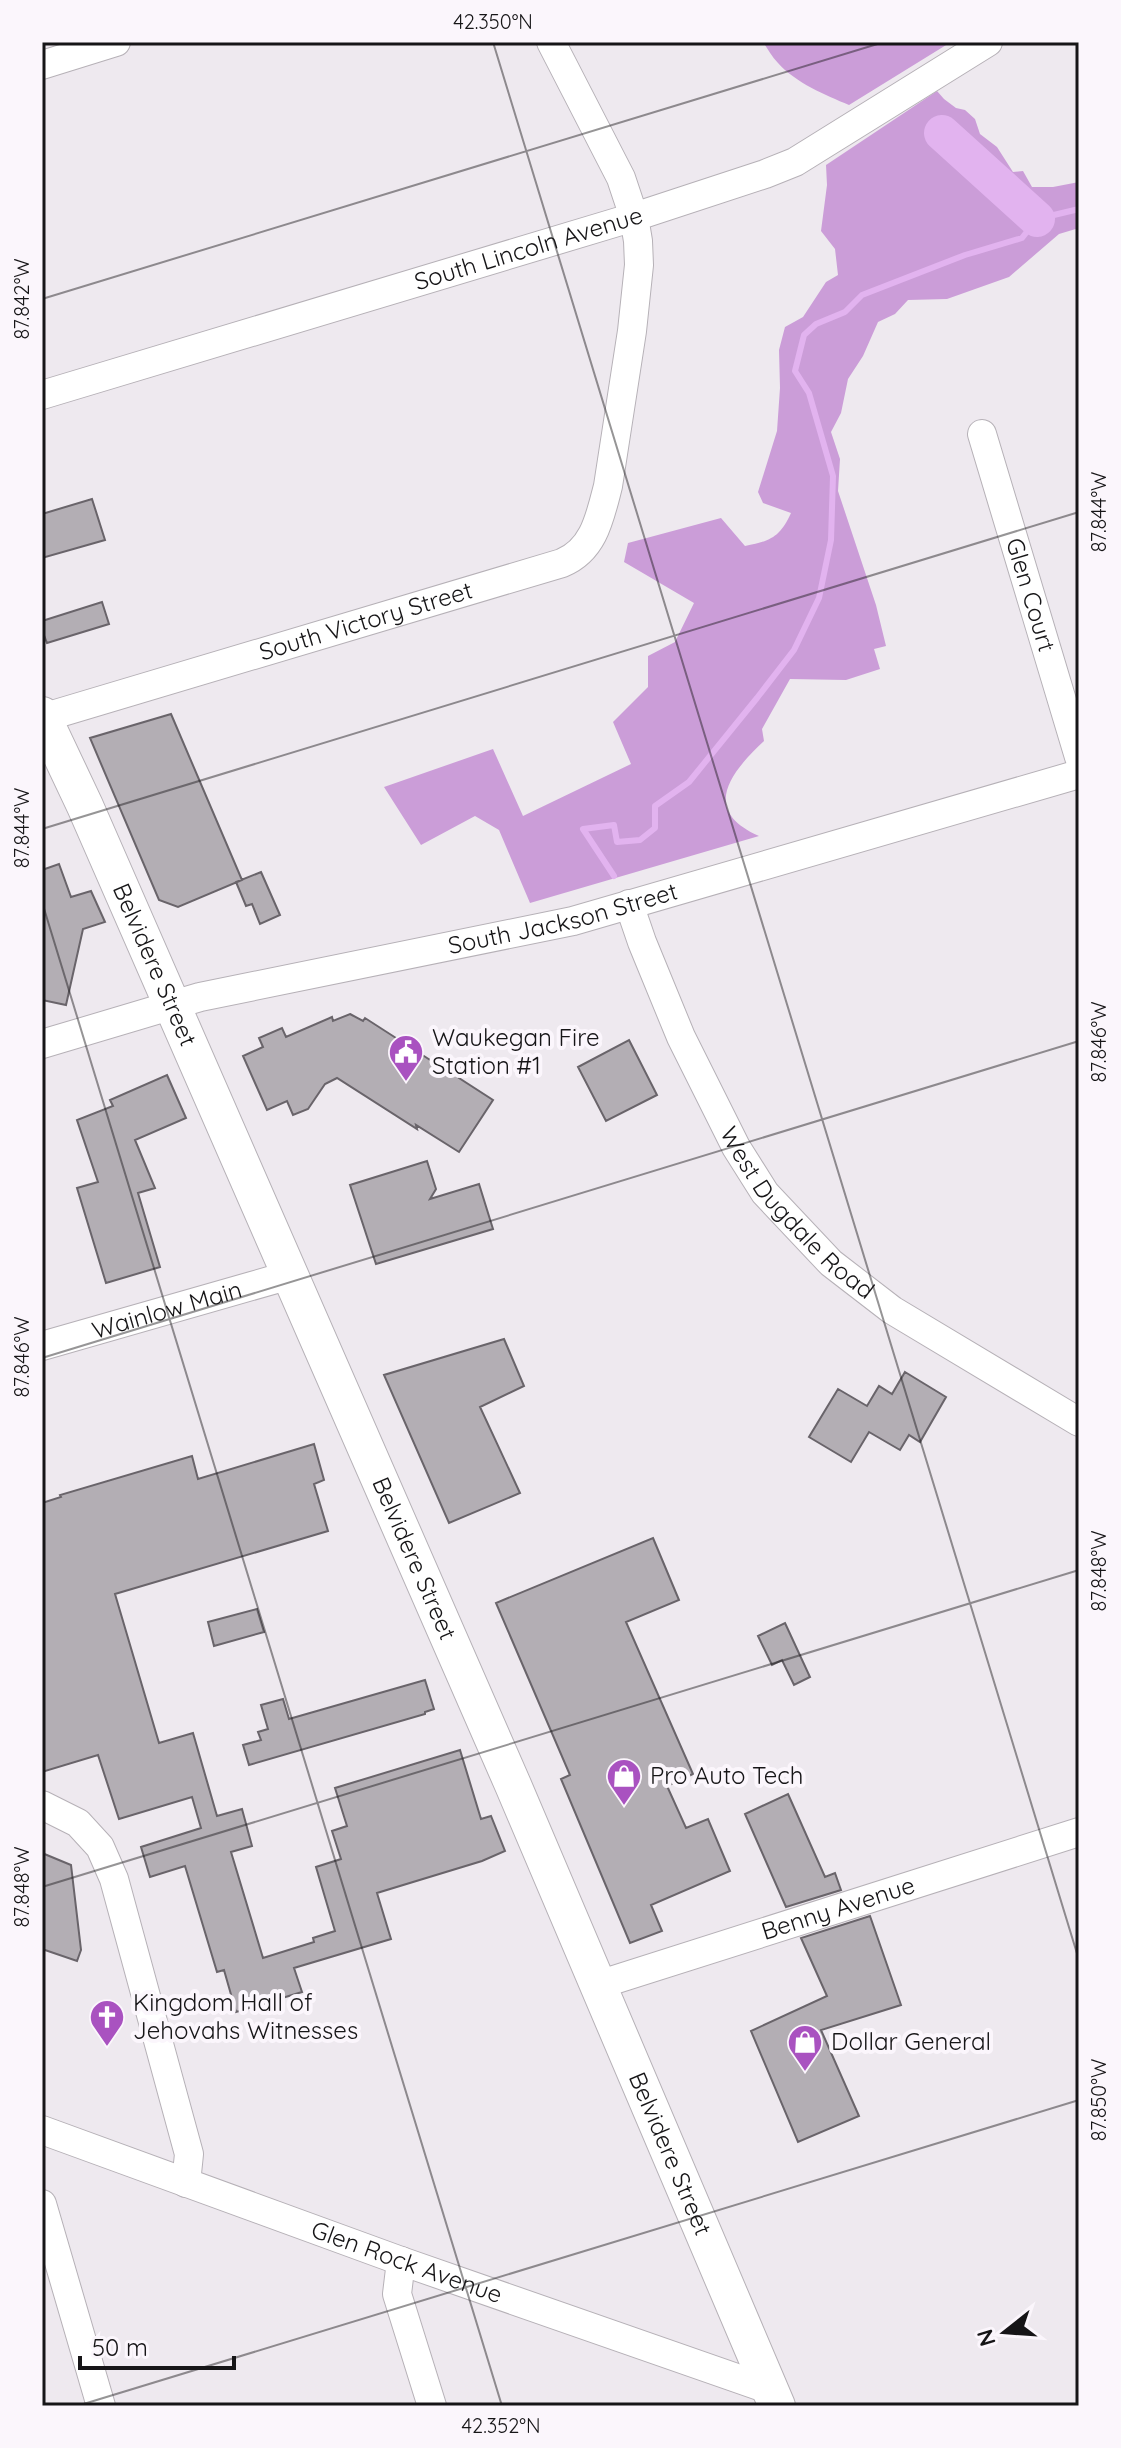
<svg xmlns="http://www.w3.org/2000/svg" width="1121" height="2448" font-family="Quicksand,sans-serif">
  <rect width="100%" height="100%" fill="#eee9ef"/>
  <path fill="#cb9dd8" d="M 763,42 L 951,42 L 849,105 C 825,95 796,83 778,63 C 772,57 768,49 763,42 Z
    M 937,91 L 944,99 L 956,108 L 965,110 L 975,119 L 980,134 L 997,147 L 1013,172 L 1023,171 L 1032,187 L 1053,187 L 1079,182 L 1079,228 L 1059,234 L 1009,277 L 947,299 L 908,300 L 895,314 L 878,322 L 863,356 L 848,379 L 841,413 L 831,432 L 840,459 L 838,491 L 876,605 L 886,646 L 874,649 L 880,669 L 846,680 L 790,679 L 762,729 L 764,741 C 731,772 700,810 759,836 L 530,903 L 499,830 L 475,816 L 421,845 L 384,787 L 493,749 L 523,816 L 631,764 L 613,722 L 648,687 L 648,656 L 675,642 L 694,603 L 624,562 L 628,543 L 721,518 L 745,546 C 771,541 780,537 791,513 L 763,503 L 758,492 L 777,431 L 780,388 L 779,350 L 785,327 L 803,317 L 826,282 L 838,275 L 835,249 L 821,231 L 827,185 L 826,165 Z"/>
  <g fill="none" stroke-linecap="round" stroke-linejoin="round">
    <path stroke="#e2b3ef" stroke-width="6" d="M 614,876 L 583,829 L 614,825 L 617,842 L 640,840 L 655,828 L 655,806 L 689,782 L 757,698 L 794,650 L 819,598 L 831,540 L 833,476 L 809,393 L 795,371 L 804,335 L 816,324 L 845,312 L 862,295 L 965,255 L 1022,238 L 1037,219 L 1079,209"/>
    <path stroke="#e2b3ef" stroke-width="36" d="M 942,133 L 1037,219"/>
  </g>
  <path fill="#b3aeb4" stroke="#69646a" stroke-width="2" d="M 92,499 L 105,540 L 42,558 L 42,514 Z
    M 102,602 L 109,624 L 47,643 L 42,630 L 42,621 Z
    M 171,714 L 242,880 L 178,907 L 159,900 L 90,738 Z
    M 59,864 L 71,897 L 91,891 L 105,922 L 83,929 L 66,1005 L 42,1000 L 42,870 Z
    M 261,872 L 280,915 L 260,924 L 252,904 L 246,906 L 236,882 Z
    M 350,1014 L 363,1021 L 365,1018 L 441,1067 L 448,1057 L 466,1068 L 459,1078 L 493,1100 L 459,1152 L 416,1125 L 417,1129 L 337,1078 L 325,1084 L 308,1109 L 293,1115 L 287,1101 L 267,1110 L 243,1056 L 263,1047 L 259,1038 L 282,1028 L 286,1037 L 332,1017 L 333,1021 Z
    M 629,1040 L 657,1095 L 606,1121 L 578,1067 Z
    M 167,1075 L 186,1118 L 135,1140 L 155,1188 L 138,1193 L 160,1267 L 106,1283 L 77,1188 L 98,1182 L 77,1120 L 113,1106 L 110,1100 Z
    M 427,1161 L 436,1189 L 430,1199 L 479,1184 L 493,1229 L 376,1264 L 350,1185 Z
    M 504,1339 L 524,1386 L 480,1407 L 520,1493 L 449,1523 L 384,1375 Z
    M 905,1372 L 946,1397 L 920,1442 L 909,1435 L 900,1450 L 869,1432 L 851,1462 L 809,1437 L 838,1389 L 867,1406 L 879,1386 L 892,1394 Z
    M 314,1444 L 324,1480 L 314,1484 L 328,1531 L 115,1594 L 159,1743 L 193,1733 L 217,1816 L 242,1809 L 252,1846 L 231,1852 L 263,1958 L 314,1942 L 313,1938 L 335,1931 L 316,1867 L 341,1859 L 332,1831 L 347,1826 L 335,1788 L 460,1750 L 481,1819 L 491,1816 L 505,1851 L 482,1861 L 377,1893 L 391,1939 L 294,1968 L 302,1992 L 236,2012 L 224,1970 L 217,1972 L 185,1866 L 150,1877 L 141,1847 L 201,1828 L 192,1797 L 119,1819 L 98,1755 L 42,1772 L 42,1503 L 61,1497 L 60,1495 L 192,1456 L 198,1479 Z
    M 653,1538 L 679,1600 L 626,1622 L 693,1774 L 667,1786 L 686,1828 L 708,1819 L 730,1871 L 651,1905 L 662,1931 L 630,1943 L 561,1779 L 570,1775 L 496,1603 Z
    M 257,1609 L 264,1632 L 214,1646 L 208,1622 Z
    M 785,1623 L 810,1677 L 794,1685 L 782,1660 L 772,1665 L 758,1636 Z
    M 425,1680 L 434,1709 L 425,1712 L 425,1714 L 249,1765 L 243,1745 L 261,1740 L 258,1732 L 268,1729 L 261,1705 L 283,1699 L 289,1719 Z
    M 788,1794 L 825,1877 L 835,1873 L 841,1890 L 786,1907 L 745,1814 Z
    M 42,1853 L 71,1865 L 81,1950 L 77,1961 L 42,1949 Z
    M 870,1916 L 901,2005 L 821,2030 L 859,2116 L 798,2142 L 751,2031 L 827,1996 L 801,1938 Z"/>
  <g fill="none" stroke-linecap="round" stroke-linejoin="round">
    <g stroke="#b6b1b7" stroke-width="30">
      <g id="minor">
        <path d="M 42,65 L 116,42"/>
        <path id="s1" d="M 42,395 L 634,217 L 765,174 L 795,162 L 988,42"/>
        <path id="s2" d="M 982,434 L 1079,757"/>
        <path id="s3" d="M 42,718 L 562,563 C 594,550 600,517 608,486 L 632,331 L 639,265 L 638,241 L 634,217 L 621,178 L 551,42"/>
        <path id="s4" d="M 629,904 L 642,942 L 681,1037 L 736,1147 L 765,1193 L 831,1263 L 892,1310 L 1079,1422"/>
        <path id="s5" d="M 42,1044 L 200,997 L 573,921 L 1079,774"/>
        <path id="s6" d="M 42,1346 L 290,1275"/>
        <path d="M 42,1805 L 78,1823 L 100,1847 L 114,1879 L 189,2154 L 186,2183"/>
        <path id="s7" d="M 598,1985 L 1079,1832"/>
        <path id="s8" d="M 42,2130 L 401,2261 L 771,2390"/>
        <path d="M 42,2204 L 101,2406"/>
        <path d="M 401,2261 L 397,2294 L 432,2406"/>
      </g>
    </g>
    <g stroke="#b6b1b7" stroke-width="38">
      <g id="major">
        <path id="s9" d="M 42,715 L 85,806 L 513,1785 L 777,2406"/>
      </g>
    </g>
    <use href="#minor" stroke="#fff" stroke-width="28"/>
    <use href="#major" stroke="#fff" stroke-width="36"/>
  </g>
  <path fill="none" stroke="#161517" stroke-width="2" stroke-opacity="0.45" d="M 493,42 L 1079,1960M 42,299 L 884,42M 42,829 L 1079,512M 42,902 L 502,2406M 42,1358 L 1079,1041M 42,1887 L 1079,1570M 77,2406 L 1079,2100"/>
  <defs>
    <g id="civic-pin" transform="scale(1.8)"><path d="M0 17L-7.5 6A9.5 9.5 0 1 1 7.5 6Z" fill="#a952c0" stroke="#fbf6fc"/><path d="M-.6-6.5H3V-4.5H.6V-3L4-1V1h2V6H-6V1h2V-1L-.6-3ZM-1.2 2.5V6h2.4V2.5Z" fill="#fff"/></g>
    <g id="shop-pin" transform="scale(1.8)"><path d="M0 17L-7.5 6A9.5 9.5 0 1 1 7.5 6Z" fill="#a952c0" stroke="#fbf6fc"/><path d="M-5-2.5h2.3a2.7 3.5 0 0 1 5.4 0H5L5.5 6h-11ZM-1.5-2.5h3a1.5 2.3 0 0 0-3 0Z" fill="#fff"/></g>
    <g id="church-pin" transform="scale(1.8)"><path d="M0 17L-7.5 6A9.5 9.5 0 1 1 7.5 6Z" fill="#a952c0" stroke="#fbf6fc"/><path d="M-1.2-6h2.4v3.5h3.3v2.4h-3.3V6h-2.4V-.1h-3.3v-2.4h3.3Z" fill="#fff"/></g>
  </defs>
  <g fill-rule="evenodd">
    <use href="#civic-pin" x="406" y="1052"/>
    <use href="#shop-pin" x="624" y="1776"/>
    <use href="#church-pin" x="107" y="2017"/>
    <use href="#shop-pin" x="805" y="2042"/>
  </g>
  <g text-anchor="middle" stroke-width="8" stroke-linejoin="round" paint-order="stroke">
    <g font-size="24" fill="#161517" stroke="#fbf6fc">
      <text dy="8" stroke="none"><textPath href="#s1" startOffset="508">South Lincoln Avenue</textPath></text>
      <text dy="8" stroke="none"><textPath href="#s2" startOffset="168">Glen Court</textPath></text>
      <text dy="8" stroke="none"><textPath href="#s3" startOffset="338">South Victory Street</textPath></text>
      <text dy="8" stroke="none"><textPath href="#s5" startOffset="536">South Jackson Street</textPath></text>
      <text dy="8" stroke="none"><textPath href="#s9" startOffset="274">Belvidere Street</textPath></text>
      <text dy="8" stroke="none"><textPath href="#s4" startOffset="356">West Dugdale Road</textPath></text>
      <text dy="8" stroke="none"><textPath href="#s6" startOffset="130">Wainlow Main</textPath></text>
      <text dy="8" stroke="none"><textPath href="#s9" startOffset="922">Belvidere Street</textPath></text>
      <text dy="8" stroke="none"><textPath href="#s7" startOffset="252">Benny Avenue</textPath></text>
      <text dy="8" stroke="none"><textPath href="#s9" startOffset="1570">Belvidere Street</textPath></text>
      <text dy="8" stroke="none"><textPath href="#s8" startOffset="388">Glen Rock Avenue</textPath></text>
    </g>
    <g font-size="24" fill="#161517" stroke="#fbf6fc" text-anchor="start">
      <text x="432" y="1046">Waukegan Fire<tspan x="432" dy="28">Station #1</tspan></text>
      <text x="650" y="1784">Pro Auto Tech</text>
      <text x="133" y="2011">Kingdom Hall of<tspan x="133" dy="28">Jehovahs Witnesses</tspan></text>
      <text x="831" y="2050">Dollar General</text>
    </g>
  </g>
  <rect width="1121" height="2448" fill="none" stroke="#fbf6fc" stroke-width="88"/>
  <g transform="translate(1005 2332) rotate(253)" stroke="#fbf6fc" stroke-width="6" paint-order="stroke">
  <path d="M0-6L14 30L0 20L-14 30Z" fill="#161517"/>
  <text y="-12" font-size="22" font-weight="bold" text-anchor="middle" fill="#161517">N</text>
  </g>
  <path d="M80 2356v12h154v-12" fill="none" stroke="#161517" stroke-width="4"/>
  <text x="92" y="2356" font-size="24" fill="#161517" stroke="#fbf6fc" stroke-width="6" paint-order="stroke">50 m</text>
  <rect x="44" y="44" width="1033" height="2360" fill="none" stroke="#161517" stroke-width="3"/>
  <g font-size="20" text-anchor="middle" fill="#161517">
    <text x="493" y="29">42.350°N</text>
    <text transform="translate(22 299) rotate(-90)" y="7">87.842°W</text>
    <text transform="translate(1099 512) rotate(-90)" y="7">87.844°W</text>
    <text transform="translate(22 828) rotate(-90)" y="7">87.844°W</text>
    <text transform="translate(1099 1042) rotate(-90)" y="7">87.846°W</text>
    <text transform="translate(22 1357) rotate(-90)" y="7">87.846°W</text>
    <text transform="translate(1099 1571) rotate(-90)" y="7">87.848°W</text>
    <text transform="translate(22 1887) rotate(-90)" y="7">87.848°W</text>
    <text transform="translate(1099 2100) rotate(-90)" y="7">87.850°W</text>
    <text x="501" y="2433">42.352°N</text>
  </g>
</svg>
